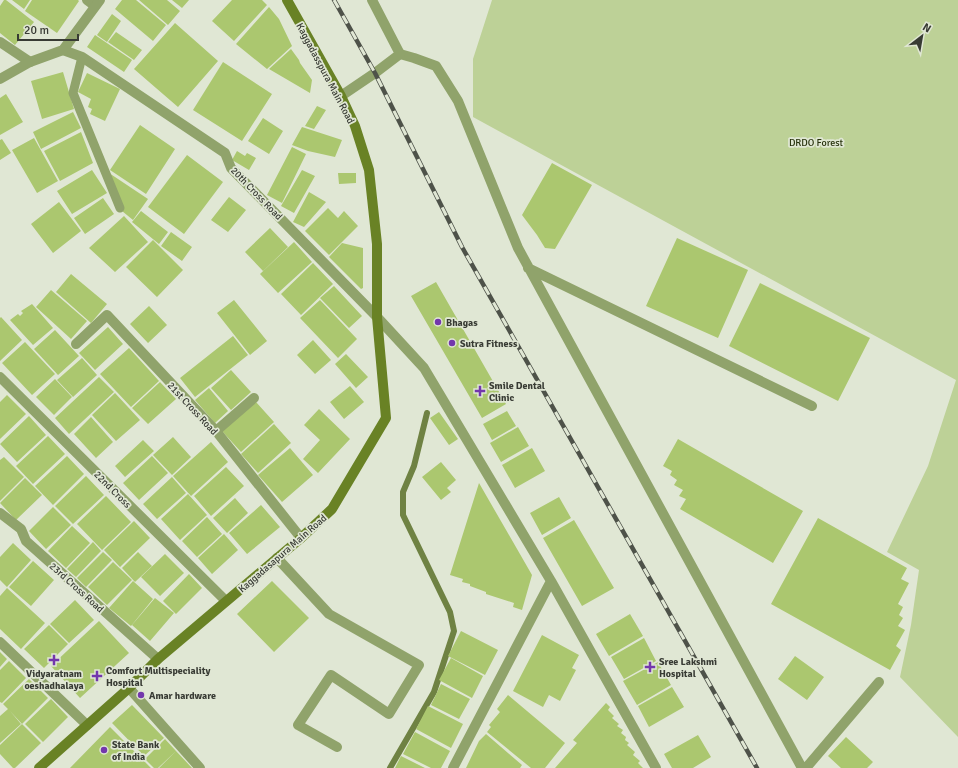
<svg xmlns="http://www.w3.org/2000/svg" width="958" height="768" font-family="Signika,sans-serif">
  <rect width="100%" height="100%" fill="#e0e7d4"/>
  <path fill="#bdd197" d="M 492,0 L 958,0 L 958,737 L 900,677 L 911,625 L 919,570 L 887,552 L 928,466 L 956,380 L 473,117 L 473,59 Z"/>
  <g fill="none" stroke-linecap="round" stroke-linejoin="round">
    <path stroke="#6f8243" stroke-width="6" d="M 390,768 L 434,692 L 454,631 L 450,612 L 403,515 L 403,492 L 414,466 L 427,413"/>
  </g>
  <path fill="#abc76f" d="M 4,0 L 6,0 L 34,22 L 15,45 L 0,33 L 0,6 Z
    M 12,0 L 30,0 L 24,9 Z
    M 32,0 L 78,0 L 79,1 L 57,33 L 25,11 Z
    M 122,0 L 136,0 L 166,25 L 153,41 L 115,9 Z
    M 139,0 L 167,0 L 180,11 L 168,25 Z
    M 172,0 L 189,0 L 182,8 Z
    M 232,0 L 262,0 L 267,5 L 234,41 L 212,21 Z
    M 269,7 L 279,19 L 292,46 L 267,69 L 236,44 Z
    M 112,14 L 121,21 L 107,42 L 97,35 Z
    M 175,23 L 218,61 L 178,107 L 134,69 Z
    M 116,32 L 142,50 L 134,60 L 108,42 Z
    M 95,35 L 132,60 L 124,72 L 87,47 Z
    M 291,49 L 299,60 L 300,63 L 312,80 L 310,93 L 269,69 Z
    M 223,62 L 272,94 L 242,141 L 193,110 Z
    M 63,72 L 74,109 L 42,119 L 31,81 Z
    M 87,73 L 120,89 L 105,121 L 90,114 L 92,109 L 88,107 L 91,99 L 78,92 Z
    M 6,94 L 23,122 L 0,135 L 0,98 Z
    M 317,106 L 326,110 L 314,129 L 305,126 Z
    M 73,112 L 81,128 L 41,149 L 33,132 Z
    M 263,118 L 283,131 L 269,154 L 248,141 Z
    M 140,125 L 175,149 L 146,194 L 110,170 Z
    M 302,127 L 342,140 L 335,157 L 308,151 L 292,145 Z
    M 81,132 L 93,163 L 60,181 L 44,151 Z
    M 34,138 L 58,181 L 37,193 L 12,150 Z
    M 2,139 L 11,153 L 0,160 L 0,140 Z
    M 292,147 L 306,154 L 282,203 L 267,195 Z
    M 237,151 L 245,156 L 247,153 L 256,158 L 249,170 L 232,160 Z
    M 187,155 L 223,182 L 184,234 L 148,207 Z
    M 552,163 L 592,185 L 555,249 L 545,248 L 537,235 L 522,215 Z
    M 92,170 L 107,193 L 72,214 L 57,191 Z
    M 302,170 L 315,176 L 294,213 L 281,206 Z
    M 109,173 L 148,199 L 133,220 L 122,211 Z
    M 338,173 L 356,173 L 356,183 L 339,184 Z
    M 309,192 L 326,202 L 304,227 L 293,222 Z
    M 229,197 L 246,210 L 228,232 L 211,220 Z
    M 103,198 L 114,214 L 85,234 L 74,218 Z
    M 59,202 L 81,231 L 53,253 L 31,224 Z
    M 328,208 L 338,218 L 344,211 L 358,226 L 329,255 L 305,231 Z
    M 141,211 L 168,232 L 159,244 L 132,222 Z
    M 124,216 L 148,242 L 115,272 L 89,248 Z
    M 270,228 L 288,247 L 263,271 L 245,252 Z
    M 171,232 L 192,247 L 182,261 L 161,246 Z
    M 677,238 L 748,270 L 718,338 L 646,306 Z
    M 153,240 L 183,270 L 157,297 L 126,267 Z
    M 294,242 L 312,262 L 278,293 L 260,274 Z
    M 342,243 L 363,248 L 363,288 L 361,289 L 329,257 Z
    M 313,263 L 333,284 L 301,315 L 281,294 Z
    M 71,274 L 107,304 L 91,323 L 56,292 Z
    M 436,282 L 506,404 L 482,418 L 411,296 Z
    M 760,283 L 870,338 L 838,401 L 729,346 Z
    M 334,286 L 362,316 L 349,328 L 320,298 Z
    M 51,290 L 87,321 L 71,339 L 36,307 Z
    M 234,300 L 267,341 L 250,355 L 217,313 Z
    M 320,300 L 357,339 L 338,358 L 300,318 Z
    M 32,304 L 53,328 L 33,345 L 10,320 L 18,314 L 20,316 L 23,313 L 21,311 Z
    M 149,306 L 167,325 L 148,343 L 130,324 Z
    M 1,317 L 22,340 L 0,361 L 0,318 Z
    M 108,327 L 123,344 L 95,370 L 79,353 Z
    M 55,330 L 79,356 L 58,375 L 34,349 Z
    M 233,336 L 248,355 L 195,397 L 180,378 Z
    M 313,340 L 331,360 L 315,374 L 297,355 Z
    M 25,342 L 55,374 L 32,395 L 2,363 Z
    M 129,348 L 159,381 L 131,407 L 100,374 Z
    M 346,354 L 368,377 L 356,388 L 335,364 Z
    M 82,358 L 97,375 L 73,397 L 57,380 Z
    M 231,370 L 251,392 L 231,410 L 211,388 Z
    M 99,377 L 114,392 L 69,434 L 55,418 Z
    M 55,379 L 72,397 L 54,415 L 36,397 Z
    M 160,382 L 176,399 L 148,424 L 132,408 Z
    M 350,386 L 364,402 L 344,419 L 330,402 Z
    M 209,388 L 228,411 L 215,423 L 195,400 Z
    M 115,393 L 140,420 L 116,441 L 92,415 Z
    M 7,395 L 26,414 L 0,439 L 0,402 Z
    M 256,402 L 274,422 L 241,452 L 222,431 Z
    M 319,409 L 350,439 L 318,473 L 303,459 L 320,440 L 304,425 Z
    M 507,411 L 516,426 L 492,440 L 483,424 Z
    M 439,412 L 458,439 L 449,445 L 430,418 Z
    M 29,416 L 46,435 L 17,462 L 0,444 Z
    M 91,417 L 113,442 L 96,458 L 74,434 Z
    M 274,424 L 291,443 L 258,473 L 241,454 Z
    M 518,427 L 529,446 L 501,462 L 490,443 Z
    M 48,436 L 65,454 L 33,484 L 16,466 Z
    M 173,437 L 191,457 L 172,475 L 153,455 Z
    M 678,439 L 803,511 L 773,563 L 680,509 L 686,499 L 679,496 L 683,490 L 674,485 L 677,480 L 670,475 L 672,471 L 663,466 Z
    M 143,440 L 154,451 L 125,477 L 115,466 Z
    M 211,442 L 228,462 L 191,496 L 173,476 Z
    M 290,448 L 313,475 L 282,502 L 258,475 Z
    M 532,448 L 545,471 L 515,488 L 502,465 Z
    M 67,456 L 84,474 L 53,505 L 35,486 Z
    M 152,456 L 168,473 L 139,500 L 123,483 Z
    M 4,457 L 24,477 L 0,501 L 0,460 Z
    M 441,462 L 456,480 L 447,488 L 451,492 L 441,500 L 422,477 Z
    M 226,467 L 244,486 L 211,516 L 194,496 Z
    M 86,476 L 104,495 L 73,524 L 55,506 Z
    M 172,477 L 186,493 L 157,519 L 143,504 Z
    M 25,478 L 42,495 L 16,520 L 0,503 Z
    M 479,483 L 532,575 L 522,610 L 513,607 L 514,603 L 486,594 L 486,592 L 470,586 L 470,584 L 462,582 L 463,579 L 450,575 Z
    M 188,494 L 207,515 L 180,540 L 161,519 Z
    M 106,496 L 131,522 L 102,550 L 77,524 Z
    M 559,497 L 571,518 L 542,535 L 530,513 Z
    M 235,498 L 248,513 L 227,533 L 213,518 Z
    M 261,505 L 280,527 L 247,554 L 229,533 Z
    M 53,507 L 71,525 L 46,549 L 29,531 Z
    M 207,517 L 222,534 L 197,557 L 182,541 Z
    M 818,518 L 907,568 L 901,579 L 909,583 L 898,604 L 903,607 L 899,615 L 903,618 L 898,626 L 905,630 L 896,646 L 901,650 L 890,670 L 771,604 Z
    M 574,520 L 614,588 L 582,606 L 543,538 Z
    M 134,521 L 150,538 L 120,567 L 104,550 Z
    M 72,526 L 90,543 L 66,568 L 48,551 Z
    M 224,534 L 238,550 L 212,574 L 198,558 Z
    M 93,542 L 101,551 L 76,577 L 67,569 Z
    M 13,543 L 31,560 L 7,587 L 0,580 L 0,557 Z
    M 103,552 L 112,560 L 86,587 L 77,578 Z
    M 138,552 L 152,566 L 135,582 L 122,568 Z
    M 165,554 L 184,573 L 160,596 L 141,577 Z
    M 33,561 L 54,580 L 31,606 L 9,587 Z
    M 113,562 L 132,580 L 107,605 L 88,587 Z
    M 189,574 L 202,588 L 176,614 L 163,601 Z
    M 133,581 L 153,599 L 131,626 L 109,608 Z
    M 272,581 L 309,618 L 274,652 L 237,614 Z
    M 7,588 L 45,623 L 21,649 L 0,629 L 0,596 Z
    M 155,598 L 174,613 L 150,641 L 132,625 Z
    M 75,600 L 94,620 L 69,643 L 50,624 Z
    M 630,614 L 643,636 L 609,656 L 596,634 Z
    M 99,621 L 129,653 L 80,698 L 51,666 Z
    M 49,625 L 68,644 L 44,668 L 24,649 Z
    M 461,631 L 498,650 L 485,675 L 448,656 Z
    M 542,635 L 579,655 L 572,668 L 576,670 L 560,701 L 549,695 L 543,707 L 513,691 Z
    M 644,638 L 656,661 L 624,679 L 611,657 Z
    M 0,652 L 7,659 L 0,667 Z
    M 795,656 L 824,677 L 807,700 L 778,679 Z
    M 451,658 L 483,676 L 472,698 L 439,680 Z
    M 9,661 L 26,678 L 2,703 L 0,702 L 0,670 Z
    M 658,662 L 671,685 L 637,705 L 623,681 Z
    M 29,679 L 48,698 L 22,724 L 41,743 L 15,768 L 13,768 L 0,754 L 0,745 L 22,724 L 10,711 L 21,724 L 0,743 L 0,716 L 8,709 L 3,704 Z
    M 441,684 L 470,699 L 459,719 L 431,705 Z
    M 672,687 L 684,707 L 649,727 L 638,706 Z
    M 508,695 L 565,743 L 545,768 L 531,768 L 487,732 L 491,727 L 489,725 L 500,712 L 497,709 Z
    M 51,699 L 68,717 L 43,742 L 25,724 Z
    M 606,703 L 610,707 L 608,710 L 614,716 L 612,718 L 619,724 L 617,726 L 623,730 L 621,733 L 626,737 L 625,740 L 629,743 L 627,745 L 635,752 L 633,755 L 640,761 L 638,763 L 643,768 L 555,768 L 577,743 L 573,740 Z
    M 132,705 L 164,738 L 144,756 L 112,723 Z
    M 428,706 L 463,724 L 451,748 L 416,729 Z
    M 110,727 L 151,768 L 70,768 Z
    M 415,732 L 450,751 L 441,768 L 431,768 L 403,754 Z
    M 486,734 L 522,765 L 520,768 L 466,768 L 479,741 Z
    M 698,735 L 711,757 L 693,768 L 672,768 L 664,754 Z
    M 846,737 L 873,762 L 867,768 L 841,768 L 828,756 Z
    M 165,739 L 176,751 L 158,768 L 154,768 L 145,759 Z
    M 176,751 L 192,768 L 159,768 Z
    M 401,756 L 425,768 L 395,768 Z"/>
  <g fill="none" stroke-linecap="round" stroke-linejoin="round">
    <path stroke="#90a36b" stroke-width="9" d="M 82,57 L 73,93 L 120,208"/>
    <path stroke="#90a36b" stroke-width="10" d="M 87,0 L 95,6
      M 0,42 L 30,62
      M 63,50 L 82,57 L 225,153 L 231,168 L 377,317 L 424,368 L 551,581 L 656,768
      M 400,54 L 414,58 L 436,66 L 458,101 L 518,248 L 802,768
      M 528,268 L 812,406
      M 76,344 L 107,315 L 216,431 L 301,538
      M 0,377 L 226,601
      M 216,431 L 254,398
      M 0,513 L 21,529 L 26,541 L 158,659
      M 277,558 L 329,614 L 419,665 L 389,714 L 331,675 L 298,725 L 337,747
      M 0,642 L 87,725
      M 129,688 L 200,768
      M 453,768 L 551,581
      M 806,768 L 879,682"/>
    <path stroke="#90a36b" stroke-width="10" d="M 0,79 L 30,62 L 63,50 L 100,0
      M 341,96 L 375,73 L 400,54 L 372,0"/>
    <path stroke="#698225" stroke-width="10" d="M 39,768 L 129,688 L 158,659 L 301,538 L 332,509 L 386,418 L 377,317 L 377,244 L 369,170 L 355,126 L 341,96 L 287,0"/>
    <g stroke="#4e5249" stroke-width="4.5">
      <path id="rail" d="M 334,0 L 375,73 L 462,247 L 757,768"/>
    </g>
    <use href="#rail" stroke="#e0e7d4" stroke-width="3" stroke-dasharray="9" stroke-linecap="butt"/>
  </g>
  <g fill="#7337ac" stroke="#e0e7d4" stroke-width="1.5">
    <circle cx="438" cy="322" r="4"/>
    <circle cx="452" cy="343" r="4"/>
    <path d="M478 385h4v4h4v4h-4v4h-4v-4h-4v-4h4z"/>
    <path d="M52 654h4v4h4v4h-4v4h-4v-4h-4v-4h4z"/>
    <path d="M648 661h4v4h4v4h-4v4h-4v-4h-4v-4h4z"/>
    <path d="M95 670h4v4h4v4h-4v4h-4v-4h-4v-4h4z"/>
    <circle cx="141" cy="695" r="4"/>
    <circle cx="104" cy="750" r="4"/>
  </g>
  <g text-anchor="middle" stroke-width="3.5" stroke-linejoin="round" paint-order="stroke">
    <g font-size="10" fill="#383b34" stroke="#e0e7d4">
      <text transform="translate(326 73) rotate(62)" y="4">Kaggadasspura Main Road</text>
      <text transform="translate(257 193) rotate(46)" y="4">20th Cross Road</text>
      <text transform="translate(193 408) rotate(47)" y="4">21st Cross Road</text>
      <text transform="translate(113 489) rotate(45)" y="4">22nd Cross</text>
      <text transform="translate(282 553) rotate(-41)" y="4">Kaggadasapura Main Road</text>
      <text transform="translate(77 587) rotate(42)" y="4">23rd Cross Road</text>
    </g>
    <g font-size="10" fill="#27320c" stroke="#e0e7d4">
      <text x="816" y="146">DRDO Forest</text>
    </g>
    <g font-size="10" font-weight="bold" fill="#383b34" stroke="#e0e7d4" text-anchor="start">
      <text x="446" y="326">Bhagas</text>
      <text x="460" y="347">Sutra Fitness</text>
      <text x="489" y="389">Smile Dental<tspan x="489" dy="12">Clinic</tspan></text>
      <text x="659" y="665">Sree Lakshmi<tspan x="659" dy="12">Hospital</tspan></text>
      <text x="106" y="674">Comfort Multispeciality<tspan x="106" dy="12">Hospital</tspan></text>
      <text x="54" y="677" text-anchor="middle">Vidyaratnam<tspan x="54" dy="12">oeshadhalaya</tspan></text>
      <text x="149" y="699">Amar hardware</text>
      <text x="112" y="748">State Bank<tspan x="112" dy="12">of India</tspan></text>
    </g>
  </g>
  <g transform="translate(922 36) rotate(31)" stroke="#e0e7d4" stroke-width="3" paint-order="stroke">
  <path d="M0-3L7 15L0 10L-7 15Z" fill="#383b34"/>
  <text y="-6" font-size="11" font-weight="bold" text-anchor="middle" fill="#383b34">N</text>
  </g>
  <path d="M18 34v6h60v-6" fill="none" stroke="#383b34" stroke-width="2"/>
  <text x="24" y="34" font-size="12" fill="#383b34" stroke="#e0e7d4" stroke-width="3" paint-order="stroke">20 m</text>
</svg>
